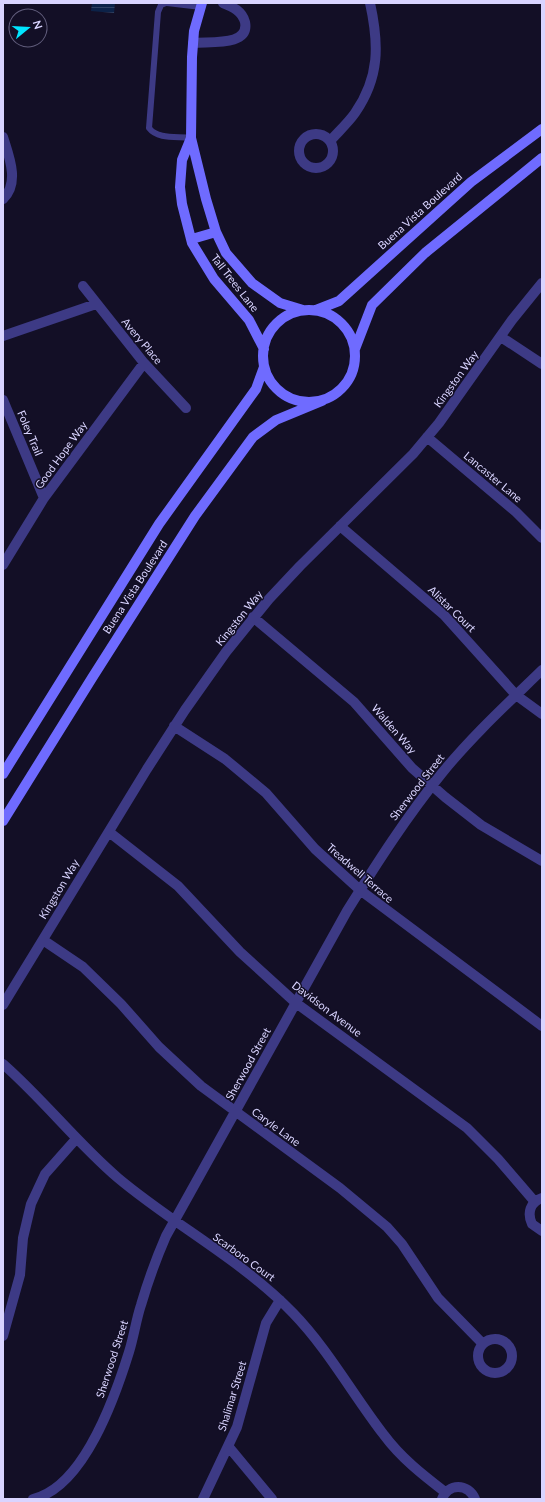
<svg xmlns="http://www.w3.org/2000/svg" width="545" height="1502" font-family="Lato,sans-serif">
  <defs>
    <pattern id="water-rules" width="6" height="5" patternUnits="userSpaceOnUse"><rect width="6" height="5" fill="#0c2248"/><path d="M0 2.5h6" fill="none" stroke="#2f4163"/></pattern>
  </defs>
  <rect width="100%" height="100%" fill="#130f26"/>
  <path fill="url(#water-rules)" d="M 92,3 L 115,3 L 114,13 L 91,11 Z"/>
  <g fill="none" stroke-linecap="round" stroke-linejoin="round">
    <path stroke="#3d3a85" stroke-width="6" d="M 166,3 L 161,5 L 158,12 L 149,128 C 158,140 178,136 191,138
      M 167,3 L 201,7"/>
    <path stroke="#3d3a85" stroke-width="10" d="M 193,43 C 209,41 250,47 245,22 C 242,11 233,7 223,3
      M299 151a17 17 0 1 1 34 0a17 17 0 1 1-34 0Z
      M 3,137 C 9,156 20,183 3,199
      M 330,141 C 338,132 348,123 355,113 C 380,77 379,44 370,3
      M 83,286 L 144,363 L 186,408
      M 3,336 L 96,304
      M 501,337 L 542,364
      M 3,400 L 44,498
      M 427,437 L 516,512 L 542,538
      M 340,526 L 444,615 L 516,695 L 542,714
      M 3,565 L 44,498 L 144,363
      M 253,617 L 354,702 L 412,768 L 445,797 L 481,825 L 542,861
      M 174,726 L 225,759 L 266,793 L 315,849 L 360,890 L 542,1026
      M 109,832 L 178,886 L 240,952 L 296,1003 L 467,1128 L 498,1159 L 535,1202
      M 43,940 L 83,967 L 121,1004 L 159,1047 L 201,1086 L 340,1188 L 387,1227 L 402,1244 L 438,1298 L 483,1344
      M 3,1005 L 147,769 L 185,710 L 226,652 L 269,599 L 300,566 L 413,454 L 439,423 L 512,320 L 542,283
      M 3,1064 C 44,1100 77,1143 118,1178 C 174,1225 243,1261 293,1313 C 328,1349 353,1395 384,1435 C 401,1458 423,1475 445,1492
      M 542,1198 C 530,1202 527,1213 532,1224 L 542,1231
      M 3,1336 L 20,1275 L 23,1238 L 31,1204 L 45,1174 L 76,1139
      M478 1356a17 17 0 1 1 34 0a17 17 0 1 1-34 0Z
      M 228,1446 L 272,1499
      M 33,1499 C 84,1487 115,1397 129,1352 C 134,1336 136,1320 141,1305 C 148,1281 156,1259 166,1236 L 347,911 C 377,863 407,816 442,773 C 472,736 508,703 542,670
      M 203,1499 L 237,1427 L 266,1323 L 280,1300
      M 442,1499 C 448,1483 468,1483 475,1499"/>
    <path stroke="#6f6bff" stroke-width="10" d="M 202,3 L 194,31 L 192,57 L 191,138 L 206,199 L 216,232 L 226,253 L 252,283 L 280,303 L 303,310
      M 191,138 L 182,160 L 180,187 L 182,204 L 192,243 L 214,279 L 249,320 L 264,349
      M 192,239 L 216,232
      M263 356a46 46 0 1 1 92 0a46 46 0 1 1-92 0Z
      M 316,310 L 339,301 L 471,182 L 542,129
      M 355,349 L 372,305 L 425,253 L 542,158
      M 3,774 L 159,524 L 256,389 L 264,367
      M 3,821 L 92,678 L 195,516 L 253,437 L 276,420 L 322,401"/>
  </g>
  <g text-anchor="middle" stroke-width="3" stroke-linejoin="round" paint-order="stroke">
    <g font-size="11" fill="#d9d4ff" stroke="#130f26">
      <text transform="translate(420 211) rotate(-42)" y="4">Buena Vista Boulevard</text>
      <text transform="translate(235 283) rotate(52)" y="4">Tall Trees Lane</text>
      <text transform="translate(142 341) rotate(50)" y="4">Avery Place</text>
      <text transform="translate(456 379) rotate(-54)" y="4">Kingston Way</text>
      <text transform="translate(30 433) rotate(67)" y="4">Foley Trail</text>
      <text transform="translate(61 455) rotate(-54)" y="4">Good Hope Way</text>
      <text transform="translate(493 477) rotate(40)" y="4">Lancaster Lane</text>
      <text transform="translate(135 587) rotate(-57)" y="4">Buena Vista Boulevard</text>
      <text transform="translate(452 609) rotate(44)" y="4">Alistar Court</text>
      <text transform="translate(239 618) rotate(-51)" y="4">Kingston Way</text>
      <text transform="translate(394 729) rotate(49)" y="4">Walden Way</text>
      <text transform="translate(417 787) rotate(-52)" y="4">Sherwood Street</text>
      <text transform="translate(360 873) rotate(41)" y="4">Treadwell Terrace</text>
      <text transform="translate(59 889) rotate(-59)" y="4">Kingston Way</text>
      <text transform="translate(327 1009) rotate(37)" y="4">Davidson Avenue</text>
      <text transform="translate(248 1064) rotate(-61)" y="4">Sherwood Street</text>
      <text transform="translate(276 1127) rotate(36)" y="4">Caryle Lane</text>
      <text transform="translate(244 1257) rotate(36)" y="4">Scarboro Court</text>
      <text transform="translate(112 1359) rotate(-72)" y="4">Sherwood Street</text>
      <text transform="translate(232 1396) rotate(-73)" y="4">Shalimar Street</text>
    </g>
  </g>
  <rect width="545" height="1502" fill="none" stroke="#d9d4ff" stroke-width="8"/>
  <g transform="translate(28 28) rotate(72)"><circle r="19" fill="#130f26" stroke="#625e7d"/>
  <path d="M0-3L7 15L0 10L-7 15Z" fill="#00e5ff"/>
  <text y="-6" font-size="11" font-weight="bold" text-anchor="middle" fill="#d9d4ff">N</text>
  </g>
</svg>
